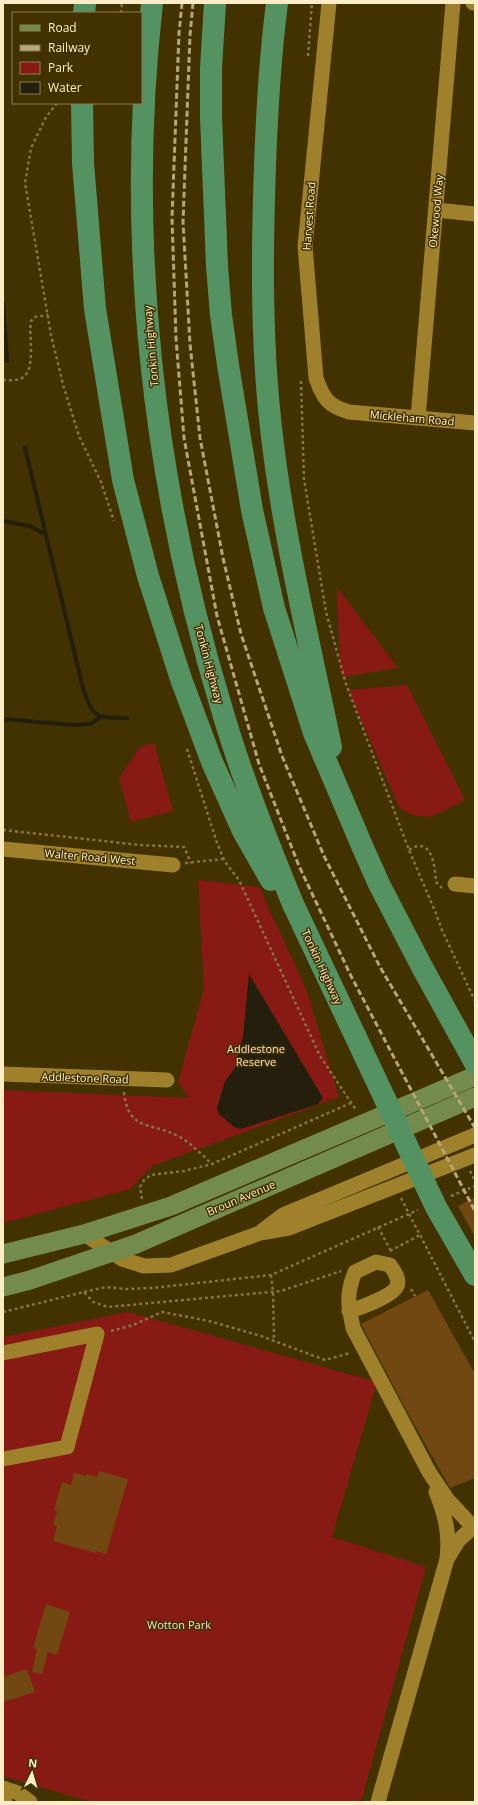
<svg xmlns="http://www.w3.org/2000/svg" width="478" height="1805" font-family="'Open Sans',sans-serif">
  <rect width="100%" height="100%" fill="#423202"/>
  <path fill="#871b13" d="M 337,587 L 398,668 L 342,677 L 340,670 Z
    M 407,685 L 465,800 L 431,817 L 415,816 L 400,809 L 348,690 Z
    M 154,743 L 173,811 L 131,822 L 119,778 L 140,747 Z
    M 198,880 L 259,887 L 306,989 L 339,1097 L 152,1166 L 130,1189 L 3,1223 L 3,1090 L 189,1098 L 178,1082 L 204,989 Z
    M 128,1312 L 377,1382 L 332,1537 L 426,1567 L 361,1802 L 91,1802 L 3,1776 L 3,1337 Z"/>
  <path fill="#241e0c" d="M 249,974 L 323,1098 L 318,1104 L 241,1129 L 234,1127 L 219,1114 L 217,1108 L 225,1081 L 235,1068 L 243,1037 Z"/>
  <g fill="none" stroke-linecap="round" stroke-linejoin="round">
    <path stroke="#241e0c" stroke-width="4" d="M 3,304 L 7,361
      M 25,448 L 83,688 C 93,718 96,718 127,718
      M 3,521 L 30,526 L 46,535
      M 3,719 L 73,725 L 90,724 L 102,716"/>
  </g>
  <path fill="#714811" d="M 475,1197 L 475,1237 L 458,1206 Z
    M 428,1290 L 475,1374 L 475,1478 L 450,1488 L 404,1406 L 361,1324 Z
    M 99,1471 L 128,1479 L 106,1554 L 96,1551 L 96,1553 L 53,1541 L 57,1526 L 53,1525 L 57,1511 L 54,1510 L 62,1482 L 71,1485 L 74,1473 L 86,1476 L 87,1474 L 97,1477 Z
    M 46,1604 L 70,1612 L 57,1655 L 48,1652 L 42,1674 L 32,1672 L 37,1649 L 33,1648 Z
    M 27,1669 L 35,1692 L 3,1702 L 3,1677 Z"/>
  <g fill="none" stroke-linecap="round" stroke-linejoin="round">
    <path stroke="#847447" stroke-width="2.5" stroke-dasharray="3 3" stroke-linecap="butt" d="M 121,13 L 122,3
      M 308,56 L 312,3
      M 57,103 L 46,117 L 31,148 L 25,183 L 51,335 L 64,388 L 79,436 L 101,482 L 114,521
      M 3,380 C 9,380 17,381 22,378 C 37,369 28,336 31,321 L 35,317 L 48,315
      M 301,381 L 304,479 L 326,612 L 346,684 L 409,850 L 435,911 L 442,930 L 475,1001
      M 187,749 L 217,843 L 225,862 L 239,880 L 320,1056 L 356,1110
      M 3,830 L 140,845 L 184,847 L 191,863
      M 409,850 C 432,835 435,867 436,882 L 442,888
      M 185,863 L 224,859
      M 124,1092 C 128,1132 152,1122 178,1136 C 191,1143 201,1154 212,1164
      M 470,1171 L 475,1181
      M 451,1196 L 475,1186
      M 401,1198 L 475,1342
      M 142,1199 L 140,1187 L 144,1180 L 151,1175 L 184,1171 L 212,1164 L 351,1103
      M 378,1227 L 391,1251
      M 390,1251 L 420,1235
      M 271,1275 L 273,1292 L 274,1341
      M 411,1289 L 415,1296
      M 84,1292 L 106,1287 L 126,1289 L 152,1288 L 271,1275 L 418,1210
      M 3,1312 L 84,1292 L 93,1302 L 108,1307 L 281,1291 L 341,1271
      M 111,1331 L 133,1325 L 162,1312 L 209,1321 L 261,1336 L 325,1360 L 350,1353"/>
    <path stroke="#9f812b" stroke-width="15" d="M 329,3 L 305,246 L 316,378 C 323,398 328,406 349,412 L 475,423
      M 473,3 L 475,3
      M 436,210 L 475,214
      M 418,418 L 453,3
      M 3,849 L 173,865
      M 455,884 L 475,886
      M 3,1074 L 167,1080
      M 262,1231 L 283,1215 L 475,1135
      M 84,1234 L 122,1259 L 144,1266 L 171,1265 L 260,1233 L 289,1228 L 475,1155
      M 349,1311 C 360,1308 393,1296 397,1286 C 400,1279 394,1271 390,1265 L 376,1262 L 355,1272 C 346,1294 348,1304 353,1328 L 429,1472 L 447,1499 L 473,1527
      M 3,1353 L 97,1334 L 67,1447 L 3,1459
      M 436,1492 C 445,1514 450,1534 447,1558
      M 3,1788 L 18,1793 L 30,1802
      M 3,1801 L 5,1802
      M 378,1802 L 447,1559 L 458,1541 L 475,1525"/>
    <path stroke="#738b4c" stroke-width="19" d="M 3,1254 L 84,1234 L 171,1206 L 475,1076
      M 3,1287 L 30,1280 L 136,1244 L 475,1097"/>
    <path stroke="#559262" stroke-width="22" d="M 152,3 C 125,240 153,485 223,713 C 242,778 267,841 293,904 L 436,1207 L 475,1275
      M 215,3 L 211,68 L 211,117 L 217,266 L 221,315 L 228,365 L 252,510 L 274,608 L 314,733 L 363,848 L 379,884 L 422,967 L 475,1063
      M 277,3 C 270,57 267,111 265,165 C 262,253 261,341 271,428 C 283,536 309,641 331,747
      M 84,13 L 85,3
      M 82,103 L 83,163 L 95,309 L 123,480 L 148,576 L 181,679 L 212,762 L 243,831 L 271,880"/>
    <path stroke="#b5a57b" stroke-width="3" stroke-dasharray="6 3" stroke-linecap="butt" d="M 182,3 L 179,33 L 172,218 L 176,338 L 184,438 L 217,616 L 259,764 L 299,866 L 351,976 L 475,1211
      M 193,3 L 190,35 L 183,222 L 190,344 L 200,438 L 223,558 L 241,634 L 282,756 L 324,856 L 380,967 L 475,1128"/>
  </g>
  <g text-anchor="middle" stroke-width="3" stroke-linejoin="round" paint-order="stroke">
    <g font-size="11" fill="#fdedc6" stroke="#423202">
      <text transform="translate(436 211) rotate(-85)" y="4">Okewood Way</text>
      <text transform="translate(309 216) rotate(-86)" y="4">Harvest Road</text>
      <text transform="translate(151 346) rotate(-95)" y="4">Tonkin Highway</text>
      <text transform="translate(412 418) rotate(5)" y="4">Mickleham Road</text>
      <text transform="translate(209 664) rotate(75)" y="4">Tonkin Highway</text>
      <text transform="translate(90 857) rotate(5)" y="4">Walter Road West</text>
      <text transform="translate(322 967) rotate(65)" y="4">Tonkin Highway</text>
      <text transform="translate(85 1078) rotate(2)" y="4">Addlestone Road</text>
      <text transform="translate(241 1198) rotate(-23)" y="4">Broun Avenue</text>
    </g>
    <g font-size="11" fill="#fad9d4" stroke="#423202">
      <text x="256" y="1053">Addlestone<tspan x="256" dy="13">Reserve</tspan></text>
      <text x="179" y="1629">Wotton Park</text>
    </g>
  </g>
  <rect width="478" height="1805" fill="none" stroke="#fdedc6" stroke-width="8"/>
  <rect x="12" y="12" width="130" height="92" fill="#423202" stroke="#8d7d50"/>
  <rect x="20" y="25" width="20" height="6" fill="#738b4c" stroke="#8d7d50"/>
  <text x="48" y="32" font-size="12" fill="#fdedc6">Road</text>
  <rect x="20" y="45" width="20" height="6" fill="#b5a57b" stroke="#8d7d50"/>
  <text x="48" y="52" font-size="12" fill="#fdedc6">Railway</text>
  <rect x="20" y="62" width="20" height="12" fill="#871b13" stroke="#8d7d50"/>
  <text x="48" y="72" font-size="12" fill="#fdedc6">Park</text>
  <rect x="20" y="82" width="20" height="12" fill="#241e0c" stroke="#8d7d50"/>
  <text x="48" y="92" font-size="12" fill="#fdedc6">Water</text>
  <g transform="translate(32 1773) rotate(5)" stroke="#423202" stroke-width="3" paint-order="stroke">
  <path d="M0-3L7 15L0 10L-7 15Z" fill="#fdedc6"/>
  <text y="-6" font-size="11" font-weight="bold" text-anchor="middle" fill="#fdedc6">N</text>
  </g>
</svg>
